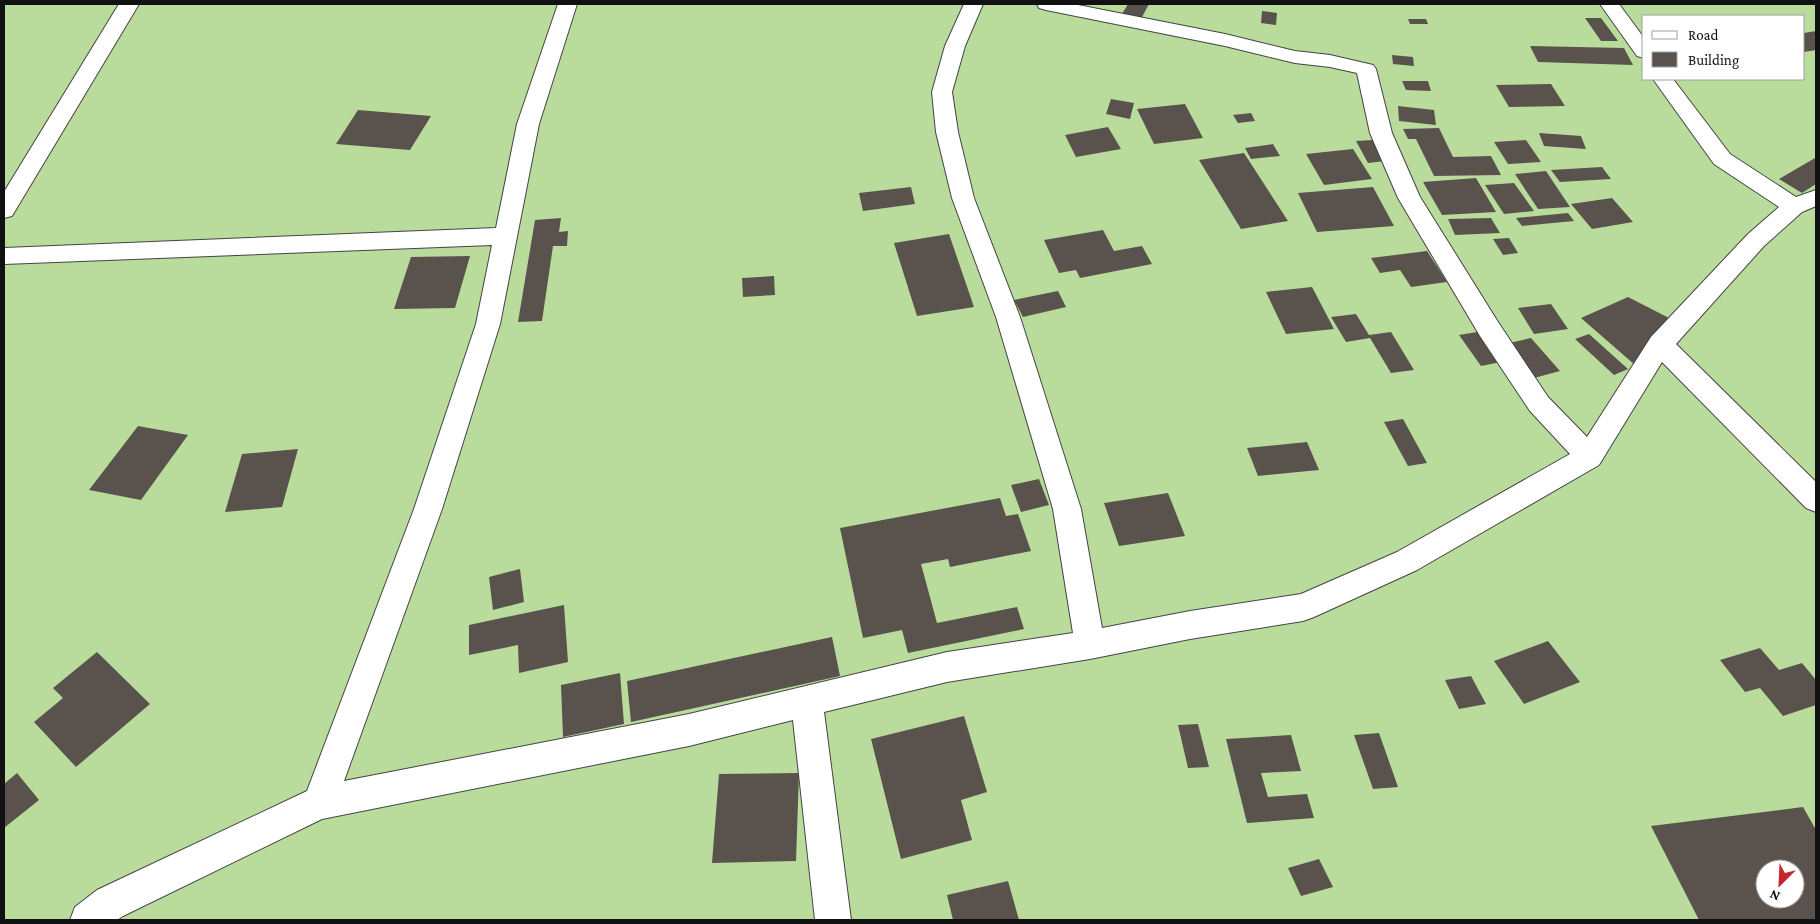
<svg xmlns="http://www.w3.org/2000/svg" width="1820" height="924" font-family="'Crimson Pro',serif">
  <rect width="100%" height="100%" fill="#fffdf5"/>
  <path fill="#b9dc9c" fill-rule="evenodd" d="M 4,4 L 1816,4 L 1816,920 L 4,920 ZM 1644,16 L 1804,16 L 1804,79 L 1644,79 ZM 1765,869 L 1795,869 L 1795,899 L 1765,899 Z"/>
  <path fill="#5a524d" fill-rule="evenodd" d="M 1128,4 L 1149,4 L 1141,19 L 1122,14 Z
    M 1262,11 L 1277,13 L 1276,25 L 1261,23 Z
    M 1585,18 L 1601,18 L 1618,41 L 1601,41 Z
    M 1408,19 L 1426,19 L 1428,24 L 1410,24 Z
    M 1816,31 L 1816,50 L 1804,52 L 1804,33 Z
    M 1530,46 L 1624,48 L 1633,65 L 1538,62 Z
    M 1392,55 L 1413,57 L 1414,66 L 1393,64 Z
    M 1402,81 L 1428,81 L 1431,91 L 1406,90 Z
    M 1551,84 L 1565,106 L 1509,107 L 1496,85 Z
    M 1111,99 L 1134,103 L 1130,119 L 1106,114 Z
    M 1185,104 L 1203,138 L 1154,144 L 1137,109 Z
    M 1398,106 L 1434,110 L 1436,125 L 1399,121 Z
    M 358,110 L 431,116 L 410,150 L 336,144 Z
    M 1251,113 L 1255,121 L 1238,123 L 1233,115 Z
    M 1108,127 L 1121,149 L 1076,157 L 1065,135 Z
    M 1439,128 L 1453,157 L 1491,156 L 1501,175 L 1434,176 L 1416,139 L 1408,139 L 1403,129 Z
    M 1539,133 L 1581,136 L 1586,149 L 1544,146 Z
    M 1373,140 L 1385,161 L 1368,163 L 1356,141 Z
    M 1526,140 L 1541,162 L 1508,164 L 1494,142 Z
    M 1273,144 L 1280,156 L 1251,159 L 1245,148 Z
    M 1353,149 L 1372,179 L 1324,185 L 1306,154 Z
    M 1244,153 L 1288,221 L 1241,229 L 1199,160 Z
    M 1815,158 L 1816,184 L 1802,193 L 1779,179 Z
    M 1602,167 L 1611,179 L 1560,182 L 1551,170 Z
    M 1546,171 L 1570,207 L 1538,209 L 1515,174 Z
    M 1476,178 L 1496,212 L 1442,215 L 1423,182 Z
    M 1514,183 L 1534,211 L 1504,214 L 1485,185 Z
    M 911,187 L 915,204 L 863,211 L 859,193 Z
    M 1373,187 L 1394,226 L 1317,232 L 1298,193 Z
    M 1612,198 L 1633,222 L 1592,229 L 1571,204 Z
    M 1568,213 L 1574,221 L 1522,226 L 1516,218 Z
    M 561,218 L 559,232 L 568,231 L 567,246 L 553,246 L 542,321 L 518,322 L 535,220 Z
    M 1491,218 L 1500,233 L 1455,235 L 1448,219 Z
    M 1103,230 L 1114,251 L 1142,246 L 1152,264 L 1080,278 L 1076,270 L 1059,273 L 1044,240 Z
    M 949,234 L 974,307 L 917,316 L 894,243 Z
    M 1509,238 L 1518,253 L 1503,255 L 1493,239 Z
    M 1427,251 L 1447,282 L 1411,287 L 1400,270 L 1380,273 L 1371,258 Z
    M 470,256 L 455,308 L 394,309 L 411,257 Z
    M 774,276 L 775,295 L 743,297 L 742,278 Z
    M 1312,287 L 1334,329 L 1286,334 L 1266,292 Z
    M 1058,291 L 1066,307 L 1023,317 L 1014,300 Z
    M 1628,297 L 1669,318 L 1635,365 L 1581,318 Z
    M 1551,304 L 1568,329 L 1534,334 L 1518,308 Z
    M 1356,314 L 1369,335 L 1391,332 L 1414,370 L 1391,373 L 1370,338 L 1346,342 L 1331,317 Z
    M 1483,331 L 1506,361 L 1481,366 L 1459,335 Z
    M 1589,334 L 1628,369 L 1614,375 L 1575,339 Z
    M 1531,338 L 1560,371 L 1534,378 L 1505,344 Z
    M 1403,419 L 1427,463 L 1408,466 L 1384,422 Z
    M 138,426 L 188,435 L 141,500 L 89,490 Z
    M 1307,442 L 1319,470 L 1258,476 L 1247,448 Z
    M 298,449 L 282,507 L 225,512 L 242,454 Z
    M 1039,479 L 1049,505 L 1021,512 L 1011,485 Z
    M 1168,493 L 1185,536 L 1119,546 L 1104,503 Z
    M 1000,498 L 1006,516 L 1018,514 L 1031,551 L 950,567 L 948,559 L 921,564 L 937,623 L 1017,607 L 1024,629 L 908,653 L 902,630 L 863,638 L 840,528 Z
    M 520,569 L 524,602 L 493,610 L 489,577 Z
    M 564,605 L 568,662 L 519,673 L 518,645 L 469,655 L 469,625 Z
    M 832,637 L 840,676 L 631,722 L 627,681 Z
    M 1548,641 L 1580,682 L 1524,704 L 1494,661 Z
    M 1760,648 L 1779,670 L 1802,663 L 1816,680 L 1816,705 L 1783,716 L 1760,688 L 1745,692 L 1720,660 Z
    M 97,652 L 150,704 L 76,767 L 34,722 L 63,698 L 53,688 Z
    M 620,673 L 624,724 L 563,737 L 561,685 Z
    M 1471,676 L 1486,704 L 1459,709 L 1445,680 Z
    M 964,716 L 987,792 L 961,800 L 972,840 L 901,859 L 871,739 Z
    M 1198,724 L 1209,767 L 1188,768 L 1178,725 Z
    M 1379,733 L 1398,787 L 1373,789 L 1354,735 Z
    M 1291,735 L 1301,771 L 1261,773 L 1268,797 L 1307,794 L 1314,818 L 1247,823 L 1226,739 Z
    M 17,773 L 39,800 L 4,828 L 4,784 Z
    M 799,773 L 796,861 L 712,863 L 719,774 Z
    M 1803,807 L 1816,830 L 1816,920 L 1699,920 L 1651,826 ZM 1765,869 L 1795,869 L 1795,899 L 1765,899 Z
    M 1319,859 L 1333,887 L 1301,896 L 1288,868 Z
    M 1008,881 L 1019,920 L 953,920 L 947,895 Z"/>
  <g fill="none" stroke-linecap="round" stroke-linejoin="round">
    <g stroke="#444" stroke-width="2">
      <path id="minor" d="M 119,4 L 139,4 L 12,216 L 4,218 L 4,192 Z
        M 558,4 L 577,4 L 539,124 L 500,324 L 442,509 L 344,781 L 689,714 L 947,652 L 1073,633 L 1053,509 L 996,317 L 952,198 L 936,132 L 932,92 L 945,46 L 964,4 L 983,4 L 965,46 L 952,92 L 958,132 L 974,198 L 1020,317 L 1081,509 L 1102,628 L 1190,611 L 1301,594 L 1397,552 L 1570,454 L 1530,411 L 1480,336 L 1398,198 L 1370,133 L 1357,73 L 1330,67 L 1295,63 L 1225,46 L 1046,10 L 1039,8 L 1037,4 L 1073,4 L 1225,34 L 1295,51 L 1330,55 L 1373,65 L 1376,69 L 1392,133 L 1420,197 L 1498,322 L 1548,397 L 1587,437 L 1651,337 L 1748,234 L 1779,207 L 1714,164 L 1653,79 L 1673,79 L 1730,154 L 1796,197 L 1816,190 L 1816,206 L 1802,212 L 1764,246 L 1676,344 L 1816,482 L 1816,512 L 1806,508 L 1662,362 L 1599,465 L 1417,570 L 1314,617 L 1303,621 L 1190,639 L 1090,659 L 947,682 L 824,712 L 851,920 L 815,920 L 793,720 L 689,746 L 322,819 L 123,916 L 117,920 L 70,920 L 75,907 L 97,890 L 307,791 L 414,509 L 476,324 L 492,245 L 4,264 L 4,248 L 496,228 L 517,124 Z
        M 1600,4 L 1619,4 L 1644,38 L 1644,58 L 1637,56 Z"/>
    </g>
    <use href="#minor" fill="#fff" fill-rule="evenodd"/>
  </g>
  <rect width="1820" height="924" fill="none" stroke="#111111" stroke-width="10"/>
  <rect x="1642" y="15" width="162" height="65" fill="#ffffff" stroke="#a0a0a0"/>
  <rect x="1652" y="31" width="25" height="8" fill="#ffffff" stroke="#a0a0a0"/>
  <text x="1688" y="40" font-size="15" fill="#111111">Road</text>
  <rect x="1652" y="52" width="25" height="15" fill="#5a524d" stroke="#a0a0a0"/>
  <text x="1688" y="65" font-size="15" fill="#111111">Building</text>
  <g transform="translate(1780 884) rotate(204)"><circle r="24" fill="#ffffff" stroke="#a0a0a0"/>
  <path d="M0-4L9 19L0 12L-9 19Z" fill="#c4262e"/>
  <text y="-8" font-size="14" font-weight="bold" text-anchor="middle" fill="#111111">N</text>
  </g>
</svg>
